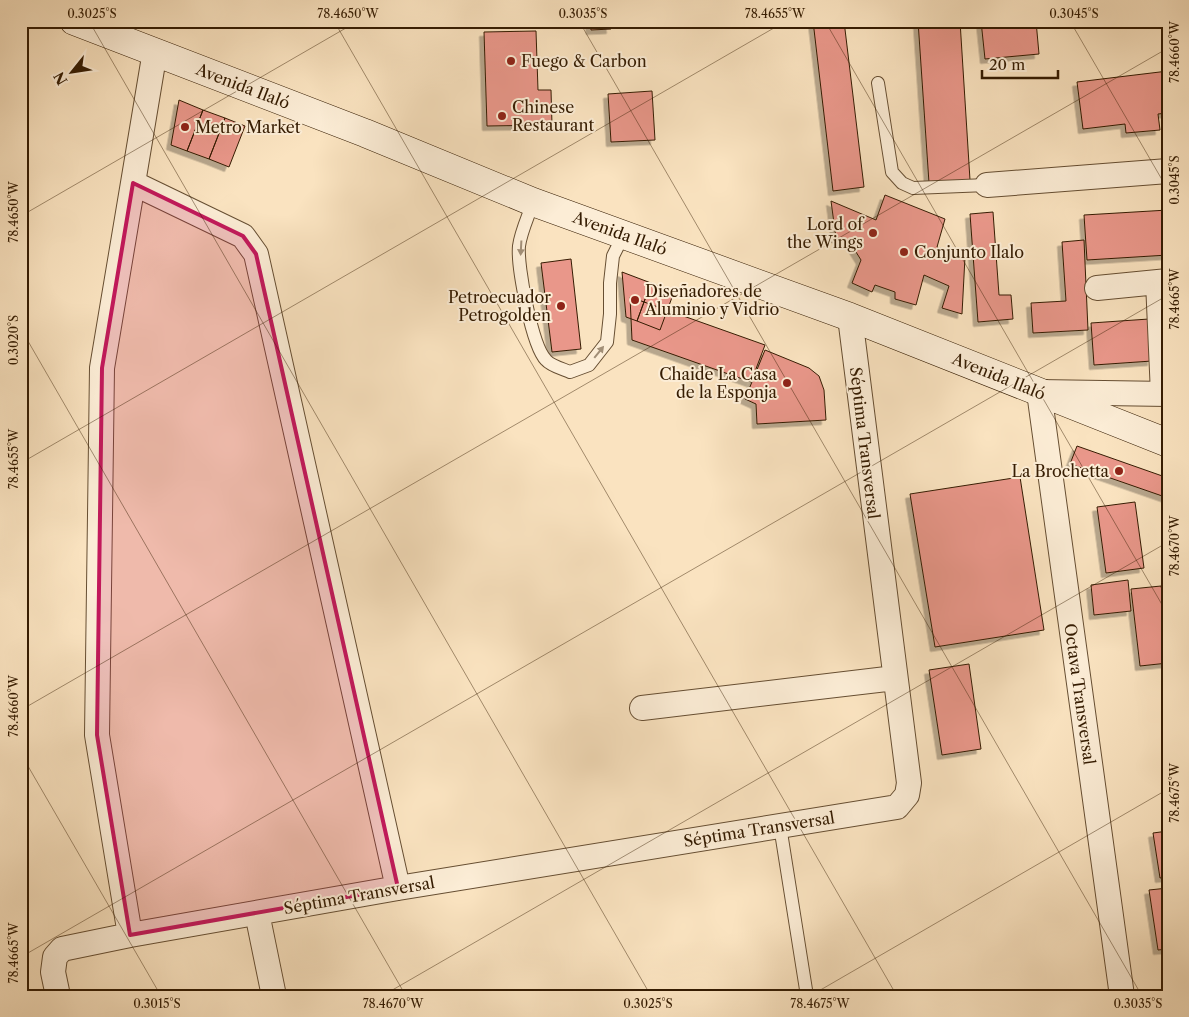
<svg xmlns="http://www.w3.org/2000/svg" width="1189" height="1017" font-family="'Libre Caslon Text',serif">
  <defs>
    <filter id="shadow"><feDropShadow dx="-4.5" dy="4.5" stdDeviation="0" flood-color="#0004"/></filter>
  </defs>
  <rect width="100%" height="100%" fill="#fae3c0"/>
  <filter id="stains"><feTurbulence type="fractalNoise" baseFrequency=".004" numOctaves="4"/><feColorMatrix values="0 0 0 0 .2 0 0 0 0 .09 0 0 0 0 .02 0 0 0 .5 -.17"/></filter>
  <radialGradient id="worn" r=".72"><stop offset=".6" stop-color="#630" stop-opacity="0"/><stop offset="1" stop-color="#630" stop-opacity=".3"/></radialGradient>
  <path fill="#e9978a" stroke="#351c02" filter="url(#shadow)" d="M 590,21 L 610,21 L 611,29 L 591,30 Z
    M 813,21 L 844,21 L 864,187 L 833,191 Z
    M 918,21 L 960,21 L 970,180 L 929,183 Z
    M 981,21 L 1036,21 L 1039,54 L 985,59 Z
    M 536,31 L 538,90 L 551,90 L 552,125 L 487,126 L 484,32 Z
    M 1168,71 L 1168,113 L 1158,114 L 1160,130 L 1126,133 L 1125,124 L 1083,129 L 1077,82 Z
    M 652,91 L 655,140 L 611,142 L 608,94 Z
    M 179,100 L 203,110 L 187,151 L 171,145 Z
    M 203,110 L 225,118 L 209,159 L 187,151 Z
    M 225,118 L 245,126 L 229,167 L 209,159 Z
    M 885,195 L 945,219 L 937,247 L 965,257 L 962,314 L 942,308 L 949,286 L 924,275 L 916,305 L 895,299 L 895,292 L 875,285 L 872,292 L 852,283 L 861,260 L 851,244 L 836,238 L 831,201 L 876,220 Z
    M 1168,210 L 1168,255 L 1087,260 L 1084,215 Z
    M 993,212 L 999,295 L 1011,295 L 1013,319 L 978,322 L 970,214 Z
    M 1084,240 L 1088,330 L 1033,333 L 1031,303 L 1066,301 L 1062,242 Z
    M 571,259 L 581,349 L 552,352 L 541,263 Z
    M 622,272 L 651,283 L 637,321 L 626,317 Z
    M 651,283 L 674,292 L 660,330 L 637,321 Z
    M 630,297 L 765,345 L 751,382 L 632,340 Z
    M 1149,319 L 1152,361 L 1094,365 L 1091,323 Z
    M 765,350 L 809,368 L 819,376 L 824,390 L 826,420 L 757,424 L 756,404 L 745,399 Z
    M 1077,446 L 1168,478 L 1168,498 L 1070,464 Z
    M 1020,477 L 1044,630 L 935,647 L 910,494 Z
    M 1135,502 L 1144,568 L 1106,573 L 1097,507 Z
    M 1128,580 L 1131,611 L 1094,615 L 1091,585 Z
    M 1161,586 L 1163,596 L 1168,596 L 1168,663 L 1140,666 L 1131,589 Z
    M 969,664 L 981,749 L 942,755 L 929,670 Z
    M 1168,831 L 1168,877 L 1160,878 L 1153,833 Z
    M 1168,888 L 1168,949 L 1158,950 L 1149,890 Z"/>
  <g fill="none" stroke-linecap="round" stroke-linejoin="round">
    <g stroke="#664e32" stroke-width="14">
      <path id="lane" d="M 878,83 L 892,172 L 902,183 L 913,188 L 987,185
        M 533,202 C 529,215 521,231 519,246 C 517,266 532,346 546,360 C 551,366 563,369 570,372 L 589,365 L 607,342 L 610,314 L 610,283 L 613,256 L 618,246 L 626,236
        M 780,826 L 807,996"/>
    </g>
    <g stroke="#664e32" stroke-width="26">
      <path id="street" d="M 133,183 L 155,51
        M 987,185 L 1168,171
        M 1158,282 L 1163,394
        M 1097,288 L 1168,281
        M 642,708 L 895,678
        M 257,913 L 274,996
        M 130,935 L 97,735 L 102,368 L 133,183 L 243,236 L 256,254 L 398,888
        M 58,996 L 53,972 L 55,957 L 62,949 L 130,935 L 398,888 L 897,807 L 907,795 L 909,783 L 850,317
        M 1122,996 L 1039,392 L 1168,394"/>
    </g>
    <g stroke="#351c02" stroke-width="29">
      <path id="secondary" d="M 74,21 L 365,133 L 533,202 L 850,317 L 1168,443"/>
    </g>
    <use href="#lane" stroke="#fcedd6" stroke-width="12"/>
    <use href="#street" stroke="#fcedd6" stroke-width="24"/>
    <use href="#secondary" stroke="#fcedd6" stroke-width="28"/>
  </g>
  <defs><path id="oneway-solid" d="M-6-.8H1V-3.2L6.5 0L1 3.2V.8H-6Z" transform="scale(1.25)"/></defs>
  <g fill="#a28f77">
    <use href="#oneway-solid" transform="translate(521 248) rotate(93)"/>
    <use href="#oneway-solid" transform="translate(599 352) rotate(-51)"/>
  </g>
  <path fill="#c2185b" fill-opacity="0.2" stroke="#c2185b" stroke-width="4" stroke-linejoin="round" d="M 133,183 L 243,236 L 256,254 L 398,888 L 130,935 L 97,735 L 102,368 Z"/>
  <path fill="none" stroke="#351c02" stroke-width="1" stroke-opacity="0.45" d="M 89,21 L 651,996M 334,21 L 897,996M 579,21 L 1142,996M 825,21 L 1168,615M 1070,21 L 1168,190M 21,216 L 358,21M 21,329 L 406,996M 21,463 L 786,21M 21,710 L 1168,48M 21,754 L 161,996M 21,957 L 1168,295M 382,996 L 1168,542M 810,996 L 1168,789"/>
  <g fill="#8f2418" stroke="#fcedd6" stroke-width="2">
    <circle cx="511" cy="61" r="5"/>
    <circle cx="502" cy="116" r="5"/>
    <circle cx="185" cy="127" r="5"/>
    <circle cx="873" cy="233" r="5"/>
    <circle cx="904" cy="252" r="5"/>
    <circle cx="635" cy="300" r="5"/>
    <circle cx="561" cy="306" r="5"/>
    <circle cx="787" cy="383" r="5"/>
    <circle cx="1119" cy="471" r="5"/>
  </g>
  <g text-anchor="middle" stroke-width="4" stroke-linejoin="round" paint-order="stroke">
    <g font-size="16" fill="#351c02" stroke="#fcedd6" text-anchor="start">
      <text x="521" y="67">Fuego &amp; Carbon</text>
      <text x="512" y="113">Chinese<tspan x="512" dy="18">Restaurant</tspan></text>
      <text x="195" y="133">Metro Market</text>
      <text x="863" y="230" text-anchor="end">Lord of<tspan x="863" dy="18">the Wings</tspan></text>
      <text x="914" y="258">Conjunto Ilalo</text>
      <text x="645" y="297">Diseñadores de<tspan x="645" dy="18">Aluminio y Vidrio</tspan></text>
      <text x="551" y="303" text-anchor="end">Petroecuador<tspan x="551" dy="18">Petrogolden</tspan></text>
      <text x="777" y="380" text-anchor="end">Chaide La Casa<tspan x="777" dy="18">de la Esponja</tspan></text>
      <text x="1109" y="477" text-anchor="end">La Brochetta</text>
    </g>
    <g font-size="16" fill="#351c02" stroke="#fcedd6">
      <text transform="translate(243 86) rotate(21)" y="6">Avenida Ilaló</text>
      <text transform="translate(620 233) rotate(20)" y="6">Avenida Ilaló</text>
      <text transform="translate(999 376) rotate(22)" y="6">Avenida Ilaló</text>
      <text transform="translate(865 443) rotate(83)" y="6">Séptima Transversal</text>
      <text transform="translate(1080 694) rotate(82)" y="6">Octava Transversal</text>
      <text transform="translate(759 829) rotate(-9)" y="6">Séptima Transversal</text>
      <text transform="translate(359 895) rotate(-10)" y="6">Séptima Transversal</text>
    </g>
  </g>
  <rect width="1189" height="1017" fill="none" stroke="#fae3c0" stroke-width="55"/>
  <g transform="translate(72 72) rotate(240)" stroke="#fcedd6" stroke-width="4" paint-order="stroke">
  <path d="M0-4L9 19L0 12L-9 19Z" fill="#351c02"/>
  <text y="-8" font-size="14" font-weight="bold" text-anchor="middle" fill="#351c02">N</text>
  </g>
  <path d="M982 70v8h76v-8" fill="none" stroke="#351c02" stroke-width="2.5"/>
  <text x="989" y="70" font-size="15" fill="#351c02" stroke="#fcedd6" stroke-width="4" paint-order="stroke">20 m</text>
  <rect x="28" y="28" width="1134" height="962" fill="none" stroke="#351c02" stroke-width="2"/>
  <g font-size="12" text-anchor="middle" fill="#351c02">
    <text x="92" y="18">0.3025°S</text>
    <text x="348" y="18">78.4650°W</text>
    <text x="583" y="18">0.3035°S</text>
    <text x="775" y="18">78.4655°W</text>
    <text x="1074" y="18">0.3045°S</text>
    <text transform="translate(1175 52) rotate(-90)" y="4">78.4660°W</text>
    <text transform="translate(1175 180) rotate(-90)" y="4">0.3045°S</text>
    <text transform="translate(14 212) rotate(-90)" y="4">78.4650°W</text>
    <text transform="translate(1175 299) rotate(-90)" y="4">78.4665°W</text>
    <text transform="translate(14 340) rotate(-90)" y="4">0.3020°S</text>
    <text transform="translate(14 459) rotate(-90)" y="4">78.4655°W</text>
    <text transform="translate(1175 546) rotate(-90)" y="4">78.4670°W</text>
    <text transform="translate(14 706) rotate(-90)" y="4">78.4660°W</text>
    <text transform="translate(1175 793) rotate(-90)" y="4">78.4675°W</text>
    <text transform="translate(14 953) rotate(-90)" y="4">78.4665°W</text>
    <text x="157" y="1008">0.3015°S</text>
    <text x="393" y="1008">78.4670°W</text>
    <text x="648" y="1008">0.3025°S</text>
    <text x="820" y="1008">78.4675°W</text>
    <text x="1138" y="1008">0.3035°S</text>
  </g>
  <rect width="100%" height="100%" filter="url(#stains)"/>
  <rect width="100%" height="100%" fill="url(#worn)"/>
</svg>
